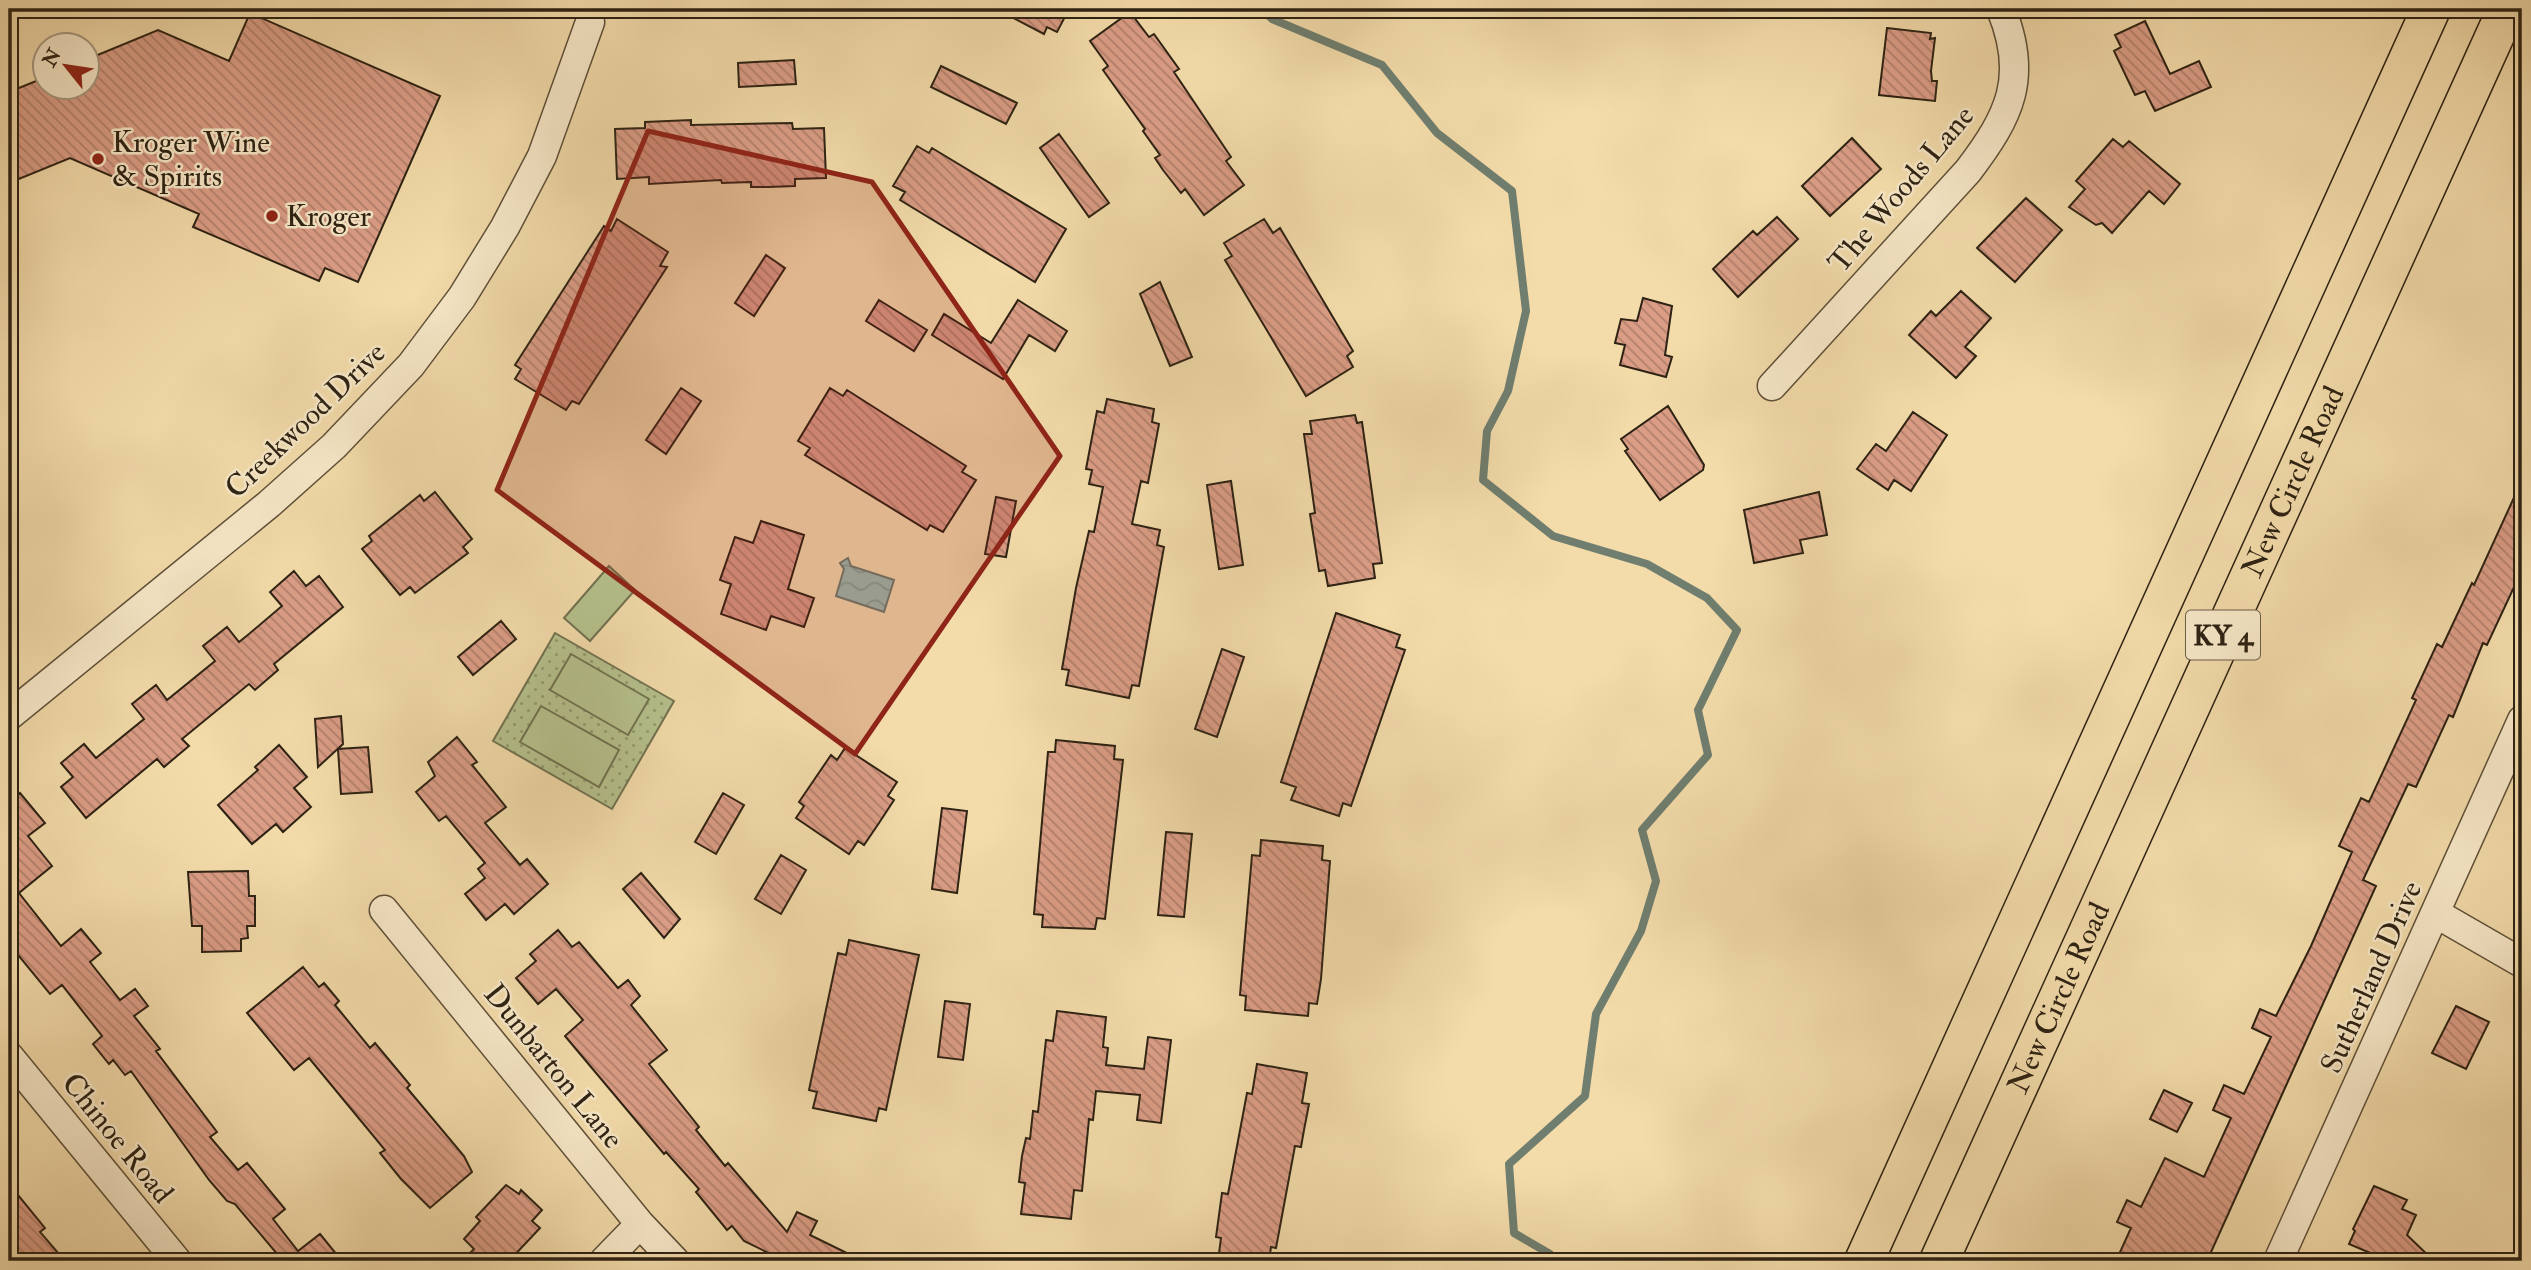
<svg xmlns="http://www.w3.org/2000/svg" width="2531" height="1270" font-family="'IM FELL Double Pica',serif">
  <defs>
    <pattern id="park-dots" width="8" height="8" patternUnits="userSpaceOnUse" patternTransform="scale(1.75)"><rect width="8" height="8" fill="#b5c18d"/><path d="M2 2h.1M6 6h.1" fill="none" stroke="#949c72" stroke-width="1.8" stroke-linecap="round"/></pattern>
    <pattern id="water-waves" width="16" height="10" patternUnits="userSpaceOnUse" patternTransform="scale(1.75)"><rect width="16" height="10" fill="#9bbbac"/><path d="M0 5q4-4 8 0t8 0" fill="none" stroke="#86a093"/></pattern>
    <pattern id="building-back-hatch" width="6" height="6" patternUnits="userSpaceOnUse" patternTransform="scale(1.75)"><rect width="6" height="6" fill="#db9d86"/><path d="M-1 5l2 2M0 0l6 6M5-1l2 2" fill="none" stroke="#b2806c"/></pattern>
  </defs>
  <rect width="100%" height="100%" fill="#f3dbaa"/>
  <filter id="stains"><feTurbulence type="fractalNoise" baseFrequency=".00286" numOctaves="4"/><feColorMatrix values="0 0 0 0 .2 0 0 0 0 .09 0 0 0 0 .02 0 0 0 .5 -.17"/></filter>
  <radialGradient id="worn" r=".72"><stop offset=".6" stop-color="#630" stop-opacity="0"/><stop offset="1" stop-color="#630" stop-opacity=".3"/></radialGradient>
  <path fill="url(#park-dots)" stroke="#717250" stroke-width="2" d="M 555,633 L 674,701 L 612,809 L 493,741 Z"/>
  <path fill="#b5c18d" stroke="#717250" stroke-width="2" d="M 609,566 L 635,590 L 590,641 L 564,618 Z
    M 571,654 L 649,699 L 628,735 L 550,690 Z
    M 541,706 L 619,750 L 599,787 L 520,742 Z"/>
  <path fill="url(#water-waves)" stroke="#6f7e6f" stroke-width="2" d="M 848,558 L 851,566 L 894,580 L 884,612 L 836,596 L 844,569 L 840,563 Z"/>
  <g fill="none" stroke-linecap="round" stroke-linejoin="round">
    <path stroke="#6f7e6f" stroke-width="8" d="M 1262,9 L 1272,19 L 1382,65 L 1437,133 L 1512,191 L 1526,311 L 1508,391 L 1487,431 L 1483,480 L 1553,536 L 1647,564 L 1707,598 L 1737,630 L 1698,710 L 1708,755 L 1642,830 L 1656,881 L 1641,931 L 1596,1014 L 1585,1096 L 1509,1164 L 1514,1233 L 1550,1254 L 1549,1261"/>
  </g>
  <path fill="url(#building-back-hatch)" stroke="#2d2213" stroke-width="2" d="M 996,9 L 1069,9 L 1057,32 L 1047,27 L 1044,34 Z
    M 1130,12 L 1149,37 L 1154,34 L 1179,69 L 1174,72 L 1231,157 L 1226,161 L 1244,185 L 1204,215 L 1185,189 L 1181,193 L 1163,170 L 1155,158 L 1160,155 L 1143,131 L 1145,129 L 1103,70 L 1108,66 L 1090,41 Z
    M 250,13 L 440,96 L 358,282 L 325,268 L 319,281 L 193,227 L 199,214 L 70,158 L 9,183 L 9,92 L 46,77 L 46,88 L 88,88 L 88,59 L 158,30 L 229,61 Z
    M 2145,21 L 2170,74 L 2199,61 L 2211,87 L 2155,111 L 2145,91 L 2135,95 L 2114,51 L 2121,47 L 2115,35 Z
    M 1887,28 L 1931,33 L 1930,39 L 1935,38 L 1931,71 L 1932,81 L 1937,81 L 1935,101 L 1879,95 Z
    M 794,60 L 796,84 L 739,87 L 738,63 Z
    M 941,66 L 1017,103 L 1006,124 L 931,87 Z
    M 691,120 L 691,125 L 792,123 L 793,129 L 824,128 L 826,178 L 795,179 L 795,186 L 768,187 L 751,187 L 751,182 L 722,183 L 721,180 L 649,184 L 649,177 L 617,179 L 615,129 L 645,128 L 645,122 Z
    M 1059,134 L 1109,203 L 1089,217 L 1040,148 Z
    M 1852,138 L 1881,169 L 1830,216 L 1802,186 Z
    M 2113,139 L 2123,147 L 2129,141 L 2180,184 L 2164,204 L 2149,191 L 2112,233 L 2102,223 L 2096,225 L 2069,207 L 2085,189 L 2076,181 Z
    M 917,146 L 929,153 L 932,148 L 1066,229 L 1035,282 L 900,200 L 905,192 L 893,186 Z
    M 2026,198 L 2062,230 L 2015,282 L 1977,248 Z
    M 1777,217 L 1798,239 L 1738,297 L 1713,269 L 1753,231 L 1757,235 Z
    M 617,219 L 668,252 L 660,266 L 667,267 L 579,404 L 572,401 L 566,410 L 515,379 L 521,369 L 515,365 L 604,226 L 611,231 Z
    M 1264,219 L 1273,233 L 1280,228 L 1353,351 L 1347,356 L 1353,367 L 1306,396 L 1225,260 L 1232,256 L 1224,243 Z
    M 766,255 L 785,268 L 754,316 L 735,303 Z
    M 1160,282 L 1192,357 L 1170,366 L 1140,294 Z
    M 1961,291 L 1991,318 L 1965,347 L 1976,356 L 1956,378 L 1909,335 L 1931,311 L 1936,316 Z
    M 1643,298 L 1672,306 L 1665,355 L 1672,357 L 1666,377 L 1620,365 L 1625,345 L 1615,343 L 1621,319 L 1637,321 Z
    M 879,300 L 927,330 L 914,351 L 866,321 Z
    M 1018,300 L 1067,331 L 1055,351 L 1029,335 L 1003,379 L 932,335 L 944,314 L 991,343 Z
    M 681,388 L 701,401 L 666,454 L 646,440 Z
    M 830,388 L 843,396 L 847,390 L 966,466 L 962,472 L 976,480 L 943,532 L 930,525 L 927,530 L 805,455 L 810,448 L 798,441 Z
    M 1107,399 L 1154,409 L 1152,422 L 1159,424 L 1148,483 L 1141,481 L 1132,524 L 1160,530 L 1157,545 L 1164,547 L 1139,686 L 1132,685 L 1129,698 L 1066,685 L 1069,670 L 1062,669 L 1076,588 L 1089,531 L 1094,532 L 1103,487 L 1089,484 L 1092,470 L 1086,469 L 1097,411 L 1104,413 Z
    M 1668,406 L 1704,465 L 1703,470 L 1660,500 L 1625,451 L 1628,449 L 1621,439 Z
    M 1913,412 L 1947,435 L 1911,491 L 1894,480 L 1888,490 L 1857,469 L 1876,444 L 1886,451 Z
    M 1355,415 L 1357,423 L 1362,422 L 1382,563 L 1373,564 L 1375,578 L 1328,586 L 1325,570 L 1319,571 L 1314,539 L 1310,514 L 1315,513 L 1304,434 L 1312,434 L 1310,421 Z
    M 2522,480 L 2522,570 L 2487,645 L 2483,643 L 2453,717 L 2449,715 L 2416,787 L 2408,784 L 2363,880 L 2376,886 L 2207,1261 L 2116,1261 L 2131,1228 L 2117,1222 L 2127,1200 L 2141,1207 L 2165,1158 L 2204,1177 L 2231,1118 L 2213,1110 L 2224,1085 L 2244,1094 L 2271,1037 L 2252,1028 L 2260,1009 L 2276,1016 L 2311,946 L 2352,852 L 2339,846 L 2361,798 L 2369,802 L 2416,700 L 2412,698 L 2437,644 L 2442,647 L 2472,583 L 2474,585 Z
    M 1231,481 L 1243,565 L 1219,569 L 1207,485 Z
    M 435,492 L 472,539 L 463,547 L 468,553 L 415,593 L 410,587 L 400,595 L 362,549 L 372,541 L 369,536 L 420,495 L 424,501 Z
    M 1819,492 L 1827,535 L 1800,540 L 1803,553 L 1754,563 L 1744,510 Z
    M 996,497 L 1016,501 L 1006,557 L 985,554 Z
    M 761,521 L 804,535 L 788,589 L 814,598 L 804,627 L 771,616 L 766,630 L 721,614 L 731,584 L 720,580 L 735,537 L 753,543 Z
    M 294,571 L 306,586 L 319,576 L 343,607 L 274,664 L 278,670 L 255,690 L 249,684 L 182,739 L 189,746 L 164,767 L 157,759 L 86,818 L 61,787 L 73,777 L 61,763 L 84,744 L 96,758 L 144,719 L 132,704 L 156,685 L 167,700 L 215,661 L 203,646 L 227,627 L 239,642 L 249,634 L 282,606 L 270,592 Z
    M 1336,613 L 1400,635 L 1396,647 L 1405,650 L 1351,806 L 1343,803 L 1339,816 L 1291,800 L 1296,787 L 1281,782 Z
    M 501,621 L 516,639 L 473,675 L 458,657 Z
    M 1222,649 L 1244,657 L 1217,737 L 1195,729 Z
    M 341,716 L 343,744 L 318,767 L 315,719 Z
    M 457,737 L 477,762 L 472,765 L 506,807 L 485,823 L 520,865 L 527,859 L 548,884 L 514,914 L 505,904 L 486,920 L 465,894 L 485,878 L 478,869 L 485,863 L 446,816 L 439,821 L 416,792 L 435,776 L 428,762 Z
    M 1056,740 L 1115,746 L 1114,759 L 1123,760 L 1105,919 L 1097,918 L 1095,929 L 1042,927 L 1043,915 L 1034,914 L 1048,752 L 1055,752 Z
    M 279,745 L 307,777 L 294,788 L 311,807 L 283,832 L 276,824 L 252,844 L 218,805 L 258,770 L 255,767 Z
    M 368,747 L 372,792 L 341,794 L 338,749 Z
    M 845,748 L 897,782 L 888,796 L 894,800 L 879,823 L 864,845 L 858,841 L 849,854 L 796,818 L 804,806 L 799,802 L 831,755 L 837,760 Z
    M 20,793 L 45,823 L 28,836 L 52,866 L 19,893 L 61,946 L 81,929 L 101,953 L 90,962 L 120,1000 L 135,989 L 148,1006 L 134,1016 L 160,1049 L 156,1051 L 217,1132 L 210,1137 L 238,1170 L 247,1163 L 285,1209 L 273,1219 L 298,1251 L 320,1234 L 342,1261 L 283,1261 L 235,1204 L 227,1201 L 209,1180 L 131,1071 L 125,1075 L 113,1060 L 109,1064 L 93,1044 L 102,1036 L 62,985 L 50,994 L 9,944 L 9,802 Z
    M 723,793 L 744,805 L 716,854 L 695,842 Z
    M 942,808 L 967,811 L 957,893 L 932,889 Z
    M 1166,832 L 1192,834 L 1184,917 L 1158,915 Z
    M 1261,840 L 1323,846 L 1322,860 L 1330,861 L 1321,979 L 1317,1004 L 1309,1003 L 1308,1016 L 1245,1010 L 1246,996 L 1240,995 L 1252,855 L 1260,856 Z
    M 781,855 L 806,870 L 781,914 L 755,899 Z
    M 248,871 L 249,896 L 255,896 L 255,926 L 247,926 L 248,938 L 241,939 L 241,951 L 202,952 L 202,926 L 192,926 L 188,872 Z
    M 641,873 L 680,919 L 664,938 L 623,889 Z
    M 558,930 L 572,947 L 579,942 L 618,988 L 628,980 L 640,996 L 631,1005 L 667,1050 L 649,1064 L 699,1127 L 696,1130 L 725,1166 L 728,1163 L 787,1232 L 797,1212 L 817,1221 L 810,1235 L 863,1261 L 785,1261 L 744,1241 L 732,1226 L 727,1230 L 696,1192 L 699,1189 L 666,1152 L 664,1154 L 565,1036 L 583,1020 L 556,989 L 538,1004 L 516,978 L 536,961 L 530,954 Z
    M 849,940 L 919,955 L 886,1110 L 879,1108 L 876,1121 L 813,1108 L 817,1092 L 809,1090 L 838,953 L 846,955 Z
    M 303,967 L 319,987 L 324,983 L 339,1001 L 335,1005 L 370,1048 L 375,1043 L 410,1085 L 407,1088 L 464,1156 L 472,1172 L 430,1208 L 401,1179 L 380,1153 L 385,1150 L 309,1058 L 294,1070 L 247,1013 Z
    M 945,1001 L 970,1004 L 963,1060 L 938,1057 Z
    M 2456,1006 L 2489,1022 L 2466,1069 L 2432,1053 Z
    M 1057,1011 L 1106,1017 L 1103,1047 L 1108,1048 L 1106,1065 L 1144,1069 L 1148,1037 L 1171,1040 L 1161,1123 L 1137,1120 L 1140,1095 L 1096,1091 L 1093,1120 L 1089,1119 L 1082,1191 L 1074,1190 L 1071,1219 L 1021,1214 L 1025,1183 L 1019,1182 L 1022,1156 L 1026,1138 L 1030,1139 L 1033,1111 L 1038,1112 L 1046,1040 L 1053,1041 Z
    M 1257,1064 L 1307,1073 L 1302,1103 L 1309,1104 L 1304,1130 L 1301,1147 L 1295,1146 L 1276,1248 L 1271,1247 L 1269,1261 L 1218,1261 L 1221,1238 L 1216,1237 L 1222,1193 L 1228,1194 L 1247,1093 L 1252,1094 Z
    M 2164,1090 L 2192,1103 L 2177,1132 L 2150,1119 Z
    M 9,1184 L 45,1228 L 40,1232 L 65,1261 L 9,1261 Z
    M 506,1185 L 519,1194 L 521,1190 L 542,1210 L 532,1221 L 540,1228 L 509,1261 L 462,1261 L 474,1249 L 464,1239 L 480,1221 L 476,1217 Z
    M 2374,1186 L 2407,1200 L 2402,1209 L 2416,1215 L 2407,1235 L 2434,1261 L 2389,1261 L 2349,1244 L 2355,1231 L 2353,1229 Z"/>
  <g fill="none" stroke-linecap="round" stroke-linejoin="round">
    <g stroke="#5e5039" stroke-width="31">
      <path id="minor" d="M 1772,386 L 1968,171 C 2010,116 2029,77 2001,9
        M 9,716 L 269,504 L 334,446 L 411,365 L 462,297 L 505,227 L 542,156 L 590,22
        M 384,910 L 640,1224 L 675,1261
        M 2437,914 L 2522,963
        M 9,1056 L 177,1261
        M 604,1261 L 640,1224
        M 2278,1261 L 2522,720"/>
    </g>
    <g stroke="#2d2213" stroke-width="41">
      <g id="highway">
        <path d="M 1864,1261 L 2431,9"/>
        <path id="s1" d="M 1939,1261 L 2507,9"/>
      </g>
    </g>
    <use href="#minor" stroke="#f7e8c8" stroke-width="28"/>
    <use href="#highway" stroke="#f3dbaa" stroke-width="38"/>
  </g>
  <path fill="#8f2418" fill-opacity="0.2" stroke="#8f2418" stroke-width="5" stroke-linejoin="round" d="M 648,131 L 872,182 L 1060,456 L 855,754 L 497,490 Z"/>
  <g fill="#8f2418" stroke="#f7e8c8" stroke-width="2.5">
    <circle cx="98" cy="159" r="7"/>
    <circle cx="272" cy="216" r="7"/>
  </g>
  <g text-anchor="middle" stroke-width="5" stroke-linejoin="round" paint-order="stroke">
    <rect fill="#f7e8c8" stroke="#6a5d49" stroke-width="2" x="2186" y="610.5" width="74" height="49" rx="5"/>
    <g font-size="28" font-weight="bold" fill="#2d2213">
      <text x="2223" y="645">KY 4</text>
    </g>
    <g font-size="30" fill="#2d2213" stroke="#f7e8c8" text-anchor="start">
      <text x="112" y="152">Kroger Wine<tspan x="112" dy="34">&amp; Spirits</tspan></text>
      <text x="286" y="226">Kroger</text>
    </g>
    <g font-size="30" fill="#2d2213" stroke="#f7e8c8">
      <text transform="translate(1901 189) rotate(-50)" y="10">The Woods Lane</text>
      <text transform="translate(305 420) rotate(-44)" y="10">Creekwood Drive</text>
      <text dy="10" stroke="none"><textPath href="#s1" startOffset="856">New Circle Road</textPath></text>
      <text transform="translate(2371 977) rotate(-66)" y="10">Sutherland Drive</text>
      <text dy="10" stroke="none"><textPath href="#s1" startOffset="289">New Circle Road</textPath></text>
      <text transform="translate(554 1066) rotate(51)" y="10">Dunbarton Lane</text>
      <text transform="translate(118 1138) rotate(51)" y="10">Chinoe Road</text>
    </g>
  </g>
  <rect width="2531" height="1270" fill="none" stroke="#f3dbaa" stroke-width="35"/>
  <rect x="10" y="10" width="2510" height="1249" fill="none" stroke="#2d2213" stroke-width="3.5"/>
  <rect x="18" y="18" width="2496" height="1235" fill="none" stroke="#2d2213" stroke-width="2"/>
  <g transform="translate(66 66) rotate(300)"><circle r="33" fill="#f7e8c8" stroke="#a69980" stroke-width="2"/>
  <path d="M0-5L12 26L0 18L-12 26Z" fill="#8f2418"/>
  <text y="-10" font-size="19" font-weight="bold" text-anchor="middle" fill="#2d2213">N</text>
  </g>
  <rect width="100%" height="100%" filter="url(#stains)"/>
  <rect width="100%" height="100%" fill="url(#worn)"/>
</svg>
